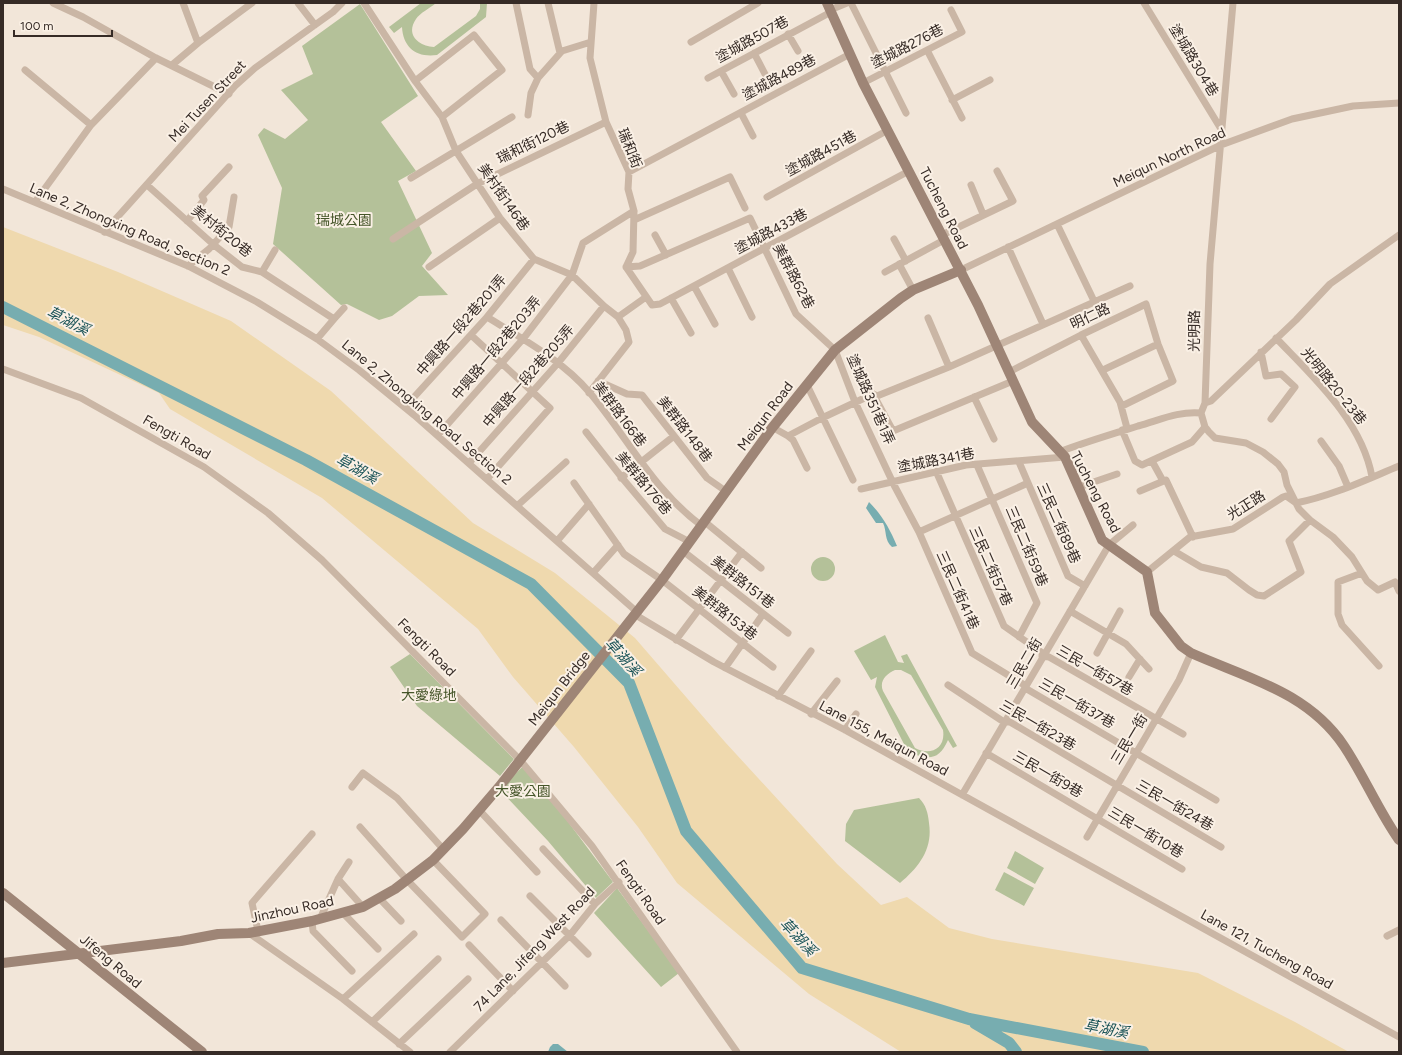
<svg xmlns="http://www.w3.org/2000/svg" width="1402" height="1055" font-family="Figtree,'Noto Sans TC',sans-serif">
  <rect width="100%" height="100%" fill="#f2e6d9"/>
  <path fill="#b4c199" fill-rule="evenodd" d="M 421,3 L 436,3 C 430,8 420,13 416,19 C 405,35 419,46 434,47 L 476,16 L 480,9 L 480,3 L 487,3 L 486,17 L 437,55 C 416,58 403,47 402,27 L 394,33 L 389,27 Z
    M 360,4 L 418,96 L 381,122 L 416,171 L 398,181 L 432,253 L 422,266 L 448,295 L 419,296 L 392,316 L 379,320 L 347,304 L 341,305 L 273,244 L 282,188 L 258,135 L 264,128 L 285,139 L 308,120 L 281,90 L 313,74 L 302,46 Z
    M811 569a12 12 0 1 1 24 0a12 12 0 1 1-24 0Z
    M 885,635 L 898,662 L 904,663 L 901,656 L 907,654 L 957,746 L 953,748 L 948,740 C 939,761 928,760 908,752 L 875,687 L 877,677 L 871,680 L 854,651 ZM 895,670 L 901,670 L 911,675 L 943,730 C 946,749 930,756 915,748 L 883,691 C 879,681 886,674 895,670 Z
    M 410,654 L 514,759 L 500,776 L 417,706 L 390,667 Z
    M 523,766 L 557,807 L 613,882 L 596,898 L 548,841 L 500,790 Z
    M 919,798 C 926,805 928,813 929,823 C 933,849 919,867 900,883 L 845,841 L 846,824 L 854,810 Z
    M 1015,851 L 1044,868 L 1035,884 L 1007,868 Z
    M 1004,872 L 1034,888 L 1024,906 L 995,890 Z
    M 617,888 L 679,973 L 661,987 L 594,913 Z"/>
  <path fill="#efd9ae" d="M 3,227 L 118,272 L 231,321 L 331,391 L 473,523 L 555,573 L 635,638 L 725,742 L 837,864 L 881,905 L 907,897 L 949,928 L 992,939 L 1198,973 L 1295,1022 L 1349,1052 L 901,1052 L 809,994 L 677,883 L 638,827 L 574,747 L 513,677 L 478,629 L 322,498 L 170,409 L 159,393 L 39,337 L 3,325 Z"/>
  <path fill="#77adb0" d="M 869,502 C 882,515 890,529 897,546 L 892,547 C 884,540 887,531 883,523 L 876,523 L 866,508 Z
    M 553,1044 L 558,1044 L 568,1052 L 548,1052 L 550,1047 Z"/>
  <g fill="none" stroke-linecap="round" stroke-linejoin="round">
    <path stroke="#77adb0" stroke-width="12" d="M 3,307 L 306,460 L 531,584 L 629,683 L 686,831 L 802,968 L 969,1019 L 1143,1052
      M 975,1023 L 1009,1043 L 1016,1052"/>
    <path stroke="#cab6a5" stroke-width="7" d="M 53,3 L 83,17 L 156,58 L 229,94
      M 183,3 L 198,43
      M 298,3 L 315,25
      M 364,3 L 415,81 L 442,117 L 456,151 L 500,218 L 534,259 L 572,275 L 604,306 L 618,317 L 626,330 L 629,342 L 589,393
      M 516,3 L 530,69 L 538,78 L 531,93 L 528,115
      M 548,3 L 560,53
      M 594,3 L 590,58 L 606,122 L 629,172 L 628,189 L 634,211 L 633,252 L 626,267 L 652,305 L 660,304 L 909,171
      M 851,3 L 906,113
      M 1144,3 L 1221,129
      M 1233,3 L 1210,264 L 1205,403 L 1201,413 L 1205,427 L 1209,432 L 1215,438 L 1246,443 L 1263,452 L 1278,464 L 1284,472 L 1287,485 L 1299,509 L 1310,520 L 1333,537 L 1352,557 L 1367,581 L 1378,590 L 1395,582 L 1399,591
      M 830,10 L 847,3
      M 788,34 L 798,51
      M 691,42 L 758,3
      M 927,50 L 962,118
      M 754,53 L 766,76
      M 172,65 L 198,43 L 252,3
      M 25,70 L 91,125
      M 721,71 L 734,94
      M 538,78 L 562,51 L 591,42
      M 708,78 L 831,12
      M 415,81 L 474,35 L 502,70 L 442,117
      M 863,83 L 962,32 L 951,10
      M 952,100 L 990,80
      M 741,113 L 753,136
      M 629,172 L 850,54
      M 411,178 L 512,117
      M 147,185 L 214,245 L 242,267 L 262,272 L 334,319 L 344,308
      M 971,185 L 983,214
      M 3,189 L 188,266 L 257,302 L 317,339 L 359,370 L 414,415 L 637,612 L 639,617 L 714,662 L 845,730 L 1399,1037
      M 767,197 L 888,130
      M 35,202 L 91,125 L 156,58
      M 634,220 L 730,177 L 745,208
      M 187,221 L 204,200 L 202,196 L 229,167
      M 1057,224 L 1094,301
      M 104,232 L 235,86 L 255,68 L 333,12 L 342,3
      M 655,235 L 666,255
      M 942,235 L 1013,201 L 997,171
      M 393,239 L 477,184 L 606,122
      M 894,239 L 906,261
      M 1008,247 L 1043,324
      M 899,264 L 913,290
      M 188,266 L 209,249 L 229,227 L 234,197
      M 429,267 L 500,218
      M 626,267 L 640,266 L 750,218 L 796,314 L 835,350 L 855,402 L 894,485 L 919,532 L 972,653 L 1026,686
      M 728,268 L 752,317
      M 961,270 L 1221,145 L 1292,119 L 1353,106 L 1399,103
      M 262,272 L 275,250
      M 885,272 L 944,240
      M 694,286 L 715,324
      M 671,298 L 691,333
      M 487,317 C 523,339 563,361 590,393 C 628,438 653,490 702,526
      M 618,317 L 646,297
      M 928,318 L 949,367
      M 471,335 L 550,408 L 488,478
      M 1081,335 L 1120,402 L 1127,428
      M 1276,338 C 1314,378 1362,421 1372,477
      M 317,339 L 334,319
      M 1261,352 L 1266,376 L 1281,374 L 1295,387 L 1271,419
      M 3,369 L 81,398 L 204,467 L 268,513 L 322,560 L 520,760 L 592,846 L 737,1052
      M 1103,370 L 1158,344
      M 1009,372 L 1081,335 L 1146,304 L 1158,344 L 1173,381 L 1122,406
      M 598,381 L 627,394 L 642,395 L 707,478 L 727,492
      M 807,385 L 853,480
      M 873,394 L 893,431 L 1013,381
      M 974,397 L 994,439
      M 1205,403 L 1211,401 L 1296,320 L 1330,284 L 1399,235
      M 405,407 L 487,317 L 534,259
      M 772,427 L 788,436 L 822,418 L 873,394 L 877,396 L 949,367 L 1130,286
      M 1122,430 L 1135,461 L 1142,465 L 1192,442 L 1205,427
      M 586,432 L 623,479 L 665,529 L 690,542
      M 438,435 L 523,339 L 572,275 L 583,243 L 634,211
      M 788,436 L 793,440 L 807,468
      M 1321,441 L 1339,466 L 1348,487
      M 1059,452 C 1085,442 1112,434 1138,426 C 1160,420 1178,411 1201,413
      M 1152,461 L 1163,481
      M 470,462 L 558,363 L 604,306
      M 1019,462 L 1068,576 L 1085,586
      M 977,465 L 1037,603 L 1019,637
      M 936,471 L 1004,626 L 1044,654
      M 621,478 L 674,436
      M 574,483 L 624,554 L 662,580 L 773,667
      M 1079,487 L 1117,474
      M 861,489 L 966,465 L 1065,457
      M 1140,491 L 1166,480 L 1193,537
      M 518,505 L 566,462
      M 705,522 L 761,568
      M 919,532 L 1028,483
      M 557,541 L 589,504
      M 683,551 L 788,633
      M 1174,551 L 1201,567 L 1227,573 L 1249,590 L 1257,595 L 1264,596 L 1301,572 L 1289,541 L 1310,520
      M 1147,572 L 1190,537 L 1233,529 L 1283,497 L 1286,496 L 1296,503 C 1332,496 1365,480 1399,466
      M 593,573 L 618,545
      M 1362,573 L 1338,582 L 1338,614 L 1342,625 L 1379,666
      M 1070,611 L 1126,644 L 1149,669
      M 676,640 L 742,552
      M 1097,653 L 1120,611
      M 1042,656 L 1049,657 L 1183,734
      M 725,668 L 763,614
      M 1129,677 L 1140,659
      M 948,685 L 1004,722 L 1010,722 L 1221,847
      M 1025,688 L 1216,800
      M 778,696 L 811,651
      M 811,714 L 837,681
      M 845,730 L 856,714
      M 986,753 L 1182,869
      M 352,787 L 363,773 L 397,798 L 444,850
      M 962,795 L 1109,545 L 1133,525
      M 479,810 L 537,872
      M 360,827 L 407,880 L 462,937 L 485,914 L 433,860
      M 1087,837 L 1179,680 L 1191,653
      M 543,849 L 595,904
      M 338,879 L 363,907
      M 530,896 L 588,954
      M 380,899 L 401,921
      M 343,913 L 378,949
      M 320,919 L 338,879 L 349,862
      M 501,920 L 565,986
      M 312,921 L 313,931 L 352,971
      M 258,931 L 252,903 L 312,834
      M 249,933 L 343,999 L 410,1052
      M 1387,936 L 1399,930
      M 469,945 L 513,991
      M 343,999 L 414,934
      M 372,1022 L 438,959
      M 399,1044 L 468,979
      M 450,1052 L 570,935 L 595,904 L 619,882"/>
    <path stroke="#9e8576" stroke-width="10" d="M 827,3 L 863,83 L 978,305 L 1032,422 L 1065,457 L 1102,540 L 1147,572 L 1155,613 L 1181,646 L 1191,653 C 1247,678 1308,692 1344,746 C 1364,776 1378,810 1399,840
      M 3,893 L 202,1052
      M 3,963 L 181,941 L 218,934 L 249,933 L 312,921 L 363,907 L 395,889 L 433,860 L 463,829 L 499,787 L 662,580 L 772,428 L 835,350 L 901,298 L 913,290 L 961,270"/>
  </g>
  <g text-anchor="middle" stroke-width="4" stroke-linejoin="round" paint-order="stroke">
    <g font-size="14" fill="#362b26" stroke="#faf0e5">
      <text transform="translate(752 39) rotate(-29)" y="5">塗城路507巷</text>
      <text transform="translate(907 46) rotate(-27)" y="5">塗城路276巷</text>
      <text transform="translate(1194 60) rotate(59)" y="5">塗城路304巷</text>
      <text transform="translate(779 77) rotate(-28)" y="5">塗城路489巷</text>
      <text transform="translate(207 101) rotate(-47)" y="5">Mei Tusen Street</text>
      <text transform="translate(533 142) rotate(-26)" y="5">瑞和街120巷</text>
      <text transform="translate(630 148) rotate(68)" y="5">瑞和街</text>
      <text transform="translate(821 153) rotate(-29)" y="5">塗城路451巷</text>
      <text transform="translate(1169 157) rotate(-25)" y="5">Meiqun North Road</text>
      <text transform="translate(504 197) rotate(55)" y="5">美村街146巷</text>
      <text transform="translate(944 208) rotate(63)" y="5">Tucheng Road</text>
      <text transform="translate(130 229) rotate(23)" y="5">Lane 2, Zhongxing Road, Section 2</text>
      <text transform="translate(222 231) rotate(39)" y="5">美村街20巷</text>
      <text transform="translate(771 231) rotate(-28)" y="5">塗城路433巷</text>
      <text transform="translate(794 276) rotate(62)" y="5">美群路62巷</text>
      <text transform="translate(1090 316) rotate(-25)" y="5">明仁路</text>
      <text transform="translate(461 325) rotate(-49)" y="5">中興路一段2巷201弄</text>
      <text transform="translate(1194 331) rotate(-89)" y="5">光明路</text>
      <text transform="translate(496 348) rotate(-50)" y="5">中興路一段2巷203弄</text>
      <text transform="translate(528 376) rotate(-49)" y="5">中興路一段2巷205弄</text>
      <text transform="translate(1334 386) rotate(51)" y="5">光明路20-23巷</text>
      <text transform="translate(871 399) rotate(66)" y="5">塗城路351巷1弄</text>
      <text transform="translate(427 412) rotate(40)" y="5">Lane 2, Zhongxing Road, Section 2</text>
      <text transform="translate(620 414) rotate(53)" y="5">美群路166巷</text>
      <text transform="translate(765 416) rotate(-53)" y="5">Meiqun Road</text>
      <text transform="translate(685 429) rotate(52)" y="5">美群路148巷</text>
      <text transform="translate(177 437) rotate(30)" y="5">Fengti Road</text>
      <text transform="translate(936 460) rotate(-11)" y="5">塗城路341巷</text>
      <text transform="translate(644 483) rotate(50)" y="5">美群路176巷</text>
      <text transform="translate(1096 492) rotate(62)" y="5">Tucheng Road</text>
      <text transform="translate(1246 505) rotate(-32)" y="5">光正路</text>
      <text transform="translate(1059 523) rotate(66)" y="5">三民二街89巷</text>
      <text transform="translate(1027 546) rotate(67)" y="5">三民二街59巷</text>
      <text transform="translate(991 566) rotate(66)" y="5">三民二街57巷</text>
      <text transform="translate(743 582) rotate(38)" y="5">美群路151巷</text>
      <text transform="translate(958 590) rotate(66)" y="5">三民二街41巷</text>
      <text transform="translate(725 613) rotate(38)" y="5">美群路153巷</text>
      <text transform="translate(427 647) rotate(45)" y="5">Fengti Road</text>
      <text transform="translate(1024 663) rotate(-60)" y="5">三民二街</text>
      <text transform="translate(1095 670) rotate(30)" y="5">三民一街57巷</text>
      <text transform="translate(559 688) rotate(-52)" y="5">Meiqun Bridge</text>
      <text transform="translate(1077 703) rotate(30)" y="5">三民一街37巷</text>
      <text transform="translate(1038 725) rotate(30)" y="5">三民一街23巷</text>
      <text transform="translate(884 738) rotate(28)" y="5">Lane 155, Meiqun Road</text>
      <text transform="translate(1129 739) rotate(-59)" y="5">三民一街</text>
      <text transform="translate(1048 774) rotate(30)" y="5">三民一街9巷</text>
      <text transform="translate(1175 805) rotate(30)" y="5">三民一街24巷</text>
      <text transform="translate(1146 832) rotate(31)" y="5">三民一街10巷</text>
      <text transform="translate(641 892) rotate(55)" y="5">Fengti Road</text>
      <text transform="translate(292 909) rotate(-12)" y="5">Jinzhou Road</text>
      <text transform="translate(534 949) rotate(-46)" y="5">74 Lane, Jifeng West Road</text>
      <text transform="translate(1267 949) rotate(29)" y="5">Lane 121, Tucheng Road</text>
      <text transform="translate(111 961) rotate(40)" y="5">Jifeng Road</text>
    </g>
    <g font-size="14" fill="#455529" stroke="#faf0e5">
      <text x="344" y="225">瑞城公園</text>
      <text x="429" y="700">大愛綠地</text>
      <text x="523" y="796">大愛公園</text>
    </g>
    <g font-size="15" font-style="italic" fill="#1b5458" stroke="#faf0e5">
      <text transform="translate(68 321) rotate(27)" y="5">草湖溪</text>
      <text transform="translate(357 469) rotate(29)" y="5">草湖溪</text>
      <text transform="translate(623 657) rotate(48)" y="5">草湖溪</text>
      <text transform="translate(798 937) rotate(47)" y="5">草湖溪</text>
      <text transform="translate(1106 1029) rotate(11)" y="5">草湖溪</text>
    </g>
  </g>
  <rect width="1402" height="1055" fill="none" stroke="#362b26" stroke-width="8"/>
  <path d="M14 30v6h98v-6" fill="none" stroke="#362b26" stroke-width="2"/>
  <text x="20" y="30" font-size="12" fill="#362b26" stroke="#faf0e5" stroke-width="3" paint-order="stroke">100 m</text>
</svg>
